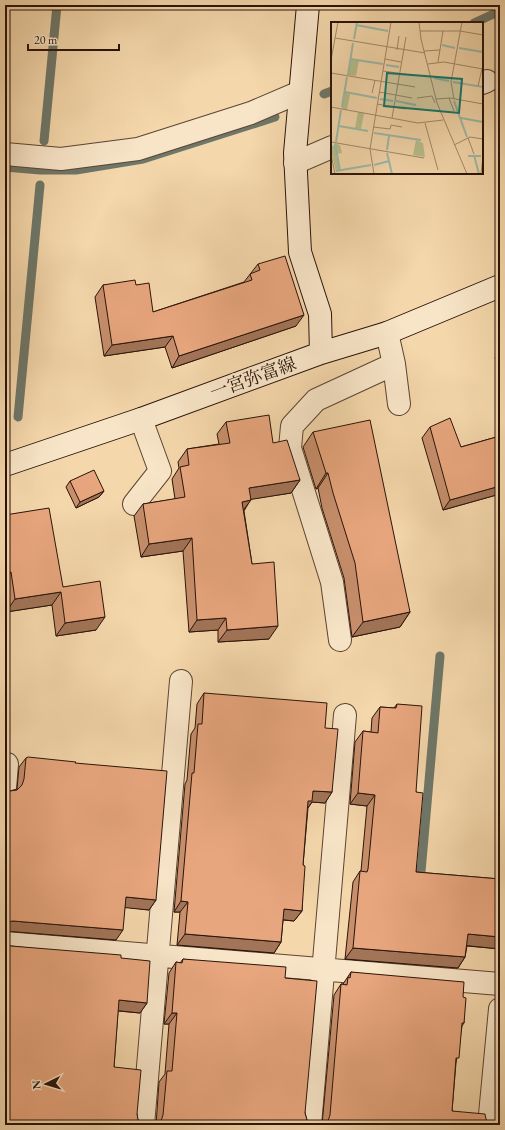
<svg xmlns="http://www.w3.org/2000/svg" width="505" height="1130" font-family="'EB Garamond','Noto Serif JP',serif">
  <rect width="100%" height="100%" fill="#f4d7ab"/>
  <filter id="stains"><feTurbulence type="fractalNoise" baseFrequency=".005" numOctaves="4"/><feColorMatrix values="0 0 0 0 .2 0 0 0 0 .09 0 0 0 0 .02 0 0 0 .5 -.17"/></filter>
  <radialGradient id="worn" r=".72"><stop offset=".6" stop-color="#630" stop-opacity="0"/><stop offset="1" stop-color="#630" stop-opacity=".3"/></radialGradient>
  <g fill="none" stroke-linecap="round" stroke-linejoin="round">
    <path stroke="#6e7769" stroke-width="9" d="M 474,23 L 500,11
      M 324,94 L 332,91
      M 44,141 L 57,5
      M 5,167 L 40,170 L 76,170 L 143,159 L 275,117
      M 18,417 L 40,185
      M 420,883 L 440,656"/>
    <g stroke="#5c4432" stroke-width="24">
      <path id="street" d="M 482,83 L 487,81
        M 5,154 L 61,159 L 138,149 L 251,113 L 300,92
        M 295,163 L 332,147
        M 394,364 L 399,404
        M 134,504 L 160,471 L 141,419
        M 340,640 L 332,582 L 290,448 L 292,426 L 316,400 L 394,364 L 387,333
        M 5,788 L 7,764
        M 5,943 L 500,984
        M 143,1125 L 181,681
        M 310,1125 L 345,715
        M 489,1125 L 500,1009"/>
    </g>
    <g stroke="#2a1309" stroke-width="24">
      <path id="secondary" d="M 308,5 L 295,153 L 300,252 L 320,314 L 321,353
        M 5,465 L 141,419 L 321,353 L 387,333 L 500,286"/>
    </g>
    <use href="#street" stroke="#f8e5c8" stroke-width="22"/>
    <use href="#secondary" stroke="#f8e5c8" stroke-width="22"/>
  </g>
  <path fill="#c88f6c" stroke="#2a1309" d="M 258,264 L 296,326 L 172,368 L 165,347 L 104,356 L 95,297 L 103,285 L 136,285 L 153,312 L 244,282 Z
    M 500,351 L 500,370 L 495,358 Z
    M 226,422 L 273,443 L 300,480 L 291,493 L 251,499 L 244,511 L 252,564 L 269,639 L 218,642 L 218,630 L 189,632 L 183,551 L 141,557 L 134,516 L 143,504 L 175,499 L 172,479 L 179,468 L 178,462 L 187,449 L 219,444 L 217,434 Z
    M 430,427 L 461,447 L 500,436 L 500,494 L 443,510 L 422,438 Z
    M 313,432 L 410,612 L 400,627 L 352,637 L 344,578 L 322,508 L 318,488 L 316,489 L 303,447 Z
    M 70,481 L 104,491 L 99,497 L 76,508 L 66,487 Z
    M 5,515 L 63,587 L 96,630 L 56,636 L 52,605 L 6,612 L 5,607 Z
    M 204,693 L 325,728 L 332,792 L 325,803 L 312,802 L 308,808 L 303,865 L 302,911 L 294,921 L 283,920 L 281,942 L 274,953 L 177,945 L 180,912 L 174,912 L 185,784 L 187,780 L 191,734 L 195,728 L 197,704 Z
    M 397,704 L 416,792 L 416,872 L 500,879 L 500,949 L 467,946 L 465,957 L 458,968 L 345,959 L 353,882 L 360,871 L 361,871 L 367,806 L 350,804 L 355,742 L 363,731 L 371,732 L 372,718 L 380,707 L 394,708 Z
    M 26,758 L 75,763 L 156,900 L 149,910 L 125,907 L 116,940 L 6,931 L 10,791 L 17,789 L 19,767 Z
    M 5,944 L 11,946 L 121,958 L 147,1003 L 140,1013 L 118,1011 L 114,1067 L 137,1114 L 138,1120 L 141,1124 L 140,1125 L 5,1125 Z
    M 183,959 L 285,978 L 305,1113 L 307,1120 L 311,1124 L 313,1125 L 156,1125 L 159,1082 L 165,1074 L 169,1024 L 164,1024 L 169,973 L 176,962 L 180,963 Z
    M 351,972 L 463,997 L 464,1023 L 462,1026 L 456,1063 L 452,1111 L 486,1119 L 489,1124 L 322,1125 L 334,995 L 341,984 L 343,984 Z"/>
  <path fill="#a27458" stroke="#2a1309" d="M 304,315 L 296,326 L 172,368 L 179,356 Z
    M 173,336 L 165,347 L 104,356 L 112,345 Z
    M 326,473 L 328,473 L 318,488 L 316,489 Z
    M 300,480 L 291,493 L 241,501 L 249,488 Z
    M 500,486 L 500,494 L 443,510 L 450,500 Z
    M 104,491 L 99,497 L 76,508 L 80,502 Z
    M 251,500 L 242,512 L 242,502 Z
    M 192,538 L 183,551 L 141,557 L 149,544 Z
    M 11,572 L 5,580 L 5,573 Z
    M 61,592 L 52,605 L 6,612 L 15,599 Z
    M 410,612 L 400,627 L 352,637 L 363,622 Z
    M 105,617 L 96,630 L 56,636 L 65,623 Z
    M 226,618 L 218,630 L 189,632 L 197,620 Z
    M 278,626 L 269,639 L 218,642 L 227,630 Z
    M 313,791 L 332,792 L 325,803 L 312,802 L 305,812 L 306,801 Z
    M 358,793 L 375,795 L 367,806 L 350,804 Z
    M 126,897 L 156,900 L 149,910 L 119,907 Z
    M 181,901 L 188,902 L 180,912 L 174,912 Z
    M 284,909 L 302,911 L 294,921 L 277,919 Z
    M 13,921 L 123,930 L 116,940 L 5,931 L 5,923 L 6,922 Z
    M 185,934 L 281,942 L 274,953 L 177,945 Z
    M 468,934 L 500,937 L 500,949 L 461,945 Z
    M 353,948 L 465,957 L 458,968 L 345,959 Z
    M 119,1000 L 147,1003 L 140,1013 L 112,1010 Z
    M 172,1013 L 177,1013 L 169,1024 L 164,1024 Z
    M 106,1121 L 141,1124 L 140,1125 L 103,1125 Z"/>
  <path fill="#e8a67e" stroke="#2a1309" d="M 285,256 L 304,315 L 179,356 L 173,336 L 112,345 L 103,285 L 135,280 L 136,285 L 149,283 L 153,312 L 252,280 L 250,274 L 260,270 L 258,264 Z
    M 269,415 L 273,443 L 287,440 L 300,480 L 249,488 L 251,500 L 242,502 L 252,564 L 274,562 L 278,626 L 227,630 L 226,618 L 197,620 L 192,538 L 149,544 L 143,504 L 185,497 L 180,467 L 189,465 L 187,449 L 230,443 L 226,422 Z
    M 450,418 L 461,447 L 500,436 L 500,486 L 450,500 L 430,427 Z
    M 370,420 L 410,612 L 363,622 L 355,563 L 333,493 L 328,473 L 326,473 L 313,432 Z
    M 94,470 L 104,491 L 80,502 L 70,481 Z
    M 49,508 L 63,587 L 100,581 L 105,617 L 65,623 L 61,592 L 15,599 L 11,572 L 5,573 L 5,515 Z
    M 204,693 L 327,703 L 325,728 L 338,729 L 332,792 L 313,791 L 312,801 L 308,801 L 303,865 L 305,866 L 302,911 L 284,909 L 281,942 L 185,934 L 188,902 L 181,901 L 192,773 L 194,773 L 198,724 L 202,724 Z
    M 397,704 L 422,706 L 416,792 L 423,793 L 416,872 L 500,879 L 500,937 L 468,934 L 465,957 L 353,948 L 360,871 L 367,872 L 368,869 L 375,795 L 358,793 L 363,731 L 378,733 L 380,707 L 396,708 Z
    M 28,757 L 76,762 L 75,763 L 167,771 L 156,900 L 126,897 L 123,930 L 13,921 L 6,922 L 5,923 L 5,788 L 10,791 L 17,790 L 22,785 L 24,779 L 26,758 Z
    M 5,944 L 11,946 L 121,955 L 121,958 L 150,961 L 147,1003 L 119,1000 L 114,1067 L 141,1070 L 137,1114 L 138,1120 L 141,1124 L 106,1121 L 105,1125 L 5,1125 L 5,1017 L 8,988 L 5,988 Z
    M 183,959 L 286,967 L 285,978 L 317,981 L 305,1113 L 307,1120 L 311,1124 L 313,1125 L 166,1125 L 158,1124 L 161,1121 L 163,1115 L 167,1071 L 172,1071 L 177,1013 L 172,1013 L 176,962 L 182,963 Z
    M 351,972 L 464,982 L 463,997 L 466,998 L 464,1023 L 462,1023 L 459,1058 L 456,1058 L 452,1111 L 485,1114 L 486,1119 L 489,1124 L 492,1125 L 323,1125 L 328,1121 L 330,1115 L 341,984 L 347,985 L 348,977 L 350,978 Z"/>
  <g text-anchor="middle" stroke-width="4" stroke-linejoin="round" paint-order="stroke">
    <g font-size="18" fill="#2a1309" stroke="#f8e5c8">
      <text transform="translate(253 378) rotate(-20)" y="6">一宮弥富線</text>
    </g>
  </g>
  <g transform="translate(331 22)">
    <rect width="152" height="152" fill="#f4d7ab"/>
    <path d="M 20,36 L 28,38 L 25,54 L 17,53 ZM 14,71 L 19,72 L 16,88 L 11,87 ZM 27,90 L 33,91 L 30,107 L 24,106 ZM 85,118 L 92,121 L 94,135 L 82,133 ZM 4,121 L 9,123 L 11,131 L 5,132 L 9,149 L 5,150 L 0,128 L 0,123 L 3,124 Z" fill="#b7bf8c"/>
    <path fill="none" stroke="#9cbaa9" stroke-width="2" d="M 25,3 L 57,9M 23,17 L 26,0M 111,23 L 124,26M 128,26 L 152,30M 19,37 L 52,42M 55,43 L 68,45M 17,53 L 22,21M 103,56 L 118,59M 122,60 L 152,65M 14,70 L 46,76M 49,77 L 62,79M 65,79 L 85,83M 123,79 L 136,115M 11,85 L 16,55M 130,96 L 152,100M 8,104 L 37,109M 43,111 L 90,118M 5,120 L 10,88M 4,122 L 9,148M 56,128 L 58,114M 56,131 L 61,152M 143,133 L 148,152M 137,134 L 150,134M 43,143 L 58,139M 5,149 L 40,143"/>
    <path fill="none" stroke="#a3896a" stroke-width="1" d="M 88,0 L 90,17 L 106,81 L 136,152M 89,9 L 129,9 L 152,13M 4,16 L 94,31M 66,28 L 68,14M 93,29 L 109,28M 54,37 L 70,40M 0,38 L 7,0M 107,40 L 112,9M 97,42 L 113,40 L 152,47M 52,49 L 80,53M 0,51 L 84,65M 147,64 L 151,47M 48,70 L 81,76M 41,71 L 44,58M 86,76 L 101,74 L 104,81M 118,76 L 123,89M 105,77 L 119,76 L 152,82M 123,77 L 120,60 L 131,0M 46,82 L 74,87M 0,85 L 87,101 L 112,98M 61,96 L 75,15M 94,101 L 107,148M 42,105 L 59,107 L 60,103 L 71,105M 137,116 L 143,132M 0,120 L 93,136M 123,123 L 139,115 L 152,117M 0,132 L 4,152M 43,152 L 39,127 L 60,0M 150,152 L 152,134"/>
    <path fill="#0f766e" fill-opacity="0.15" stroke="#0f766e" stroke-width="2" d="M 56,51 L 131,57 L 128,91 L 53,84 Z"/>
    <rect width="152" height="152" fill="none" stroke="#2a1309" stroke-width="2"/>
  </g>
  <rect width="505" height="1130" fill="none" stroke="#f4d7ab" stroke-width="20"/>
  <rect x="6" y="6" width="493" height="1118" fill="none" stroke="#2a1309" stroke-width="2"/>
  <rect x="10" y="10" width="485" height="1110" fill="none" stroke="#2a1309"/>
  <g transform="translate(46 1084) rotate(265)" stroke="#f8e5c8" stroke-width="3" paint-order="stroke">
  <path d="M0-3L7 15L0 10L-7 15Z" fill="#2a1309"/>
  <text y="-6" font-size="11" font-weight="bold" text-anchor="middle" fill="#2a1309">N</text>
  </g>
  <path d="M28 44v6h91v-6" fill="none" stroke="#2a1309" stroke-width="2"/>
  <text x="34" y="44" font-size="12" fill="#2a1309" stroke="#f8e5c8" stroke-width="3" paint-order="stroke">20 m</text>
  <rect width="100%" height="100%" filter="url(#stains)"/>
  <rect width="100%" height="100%" fill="url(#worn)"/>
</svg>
